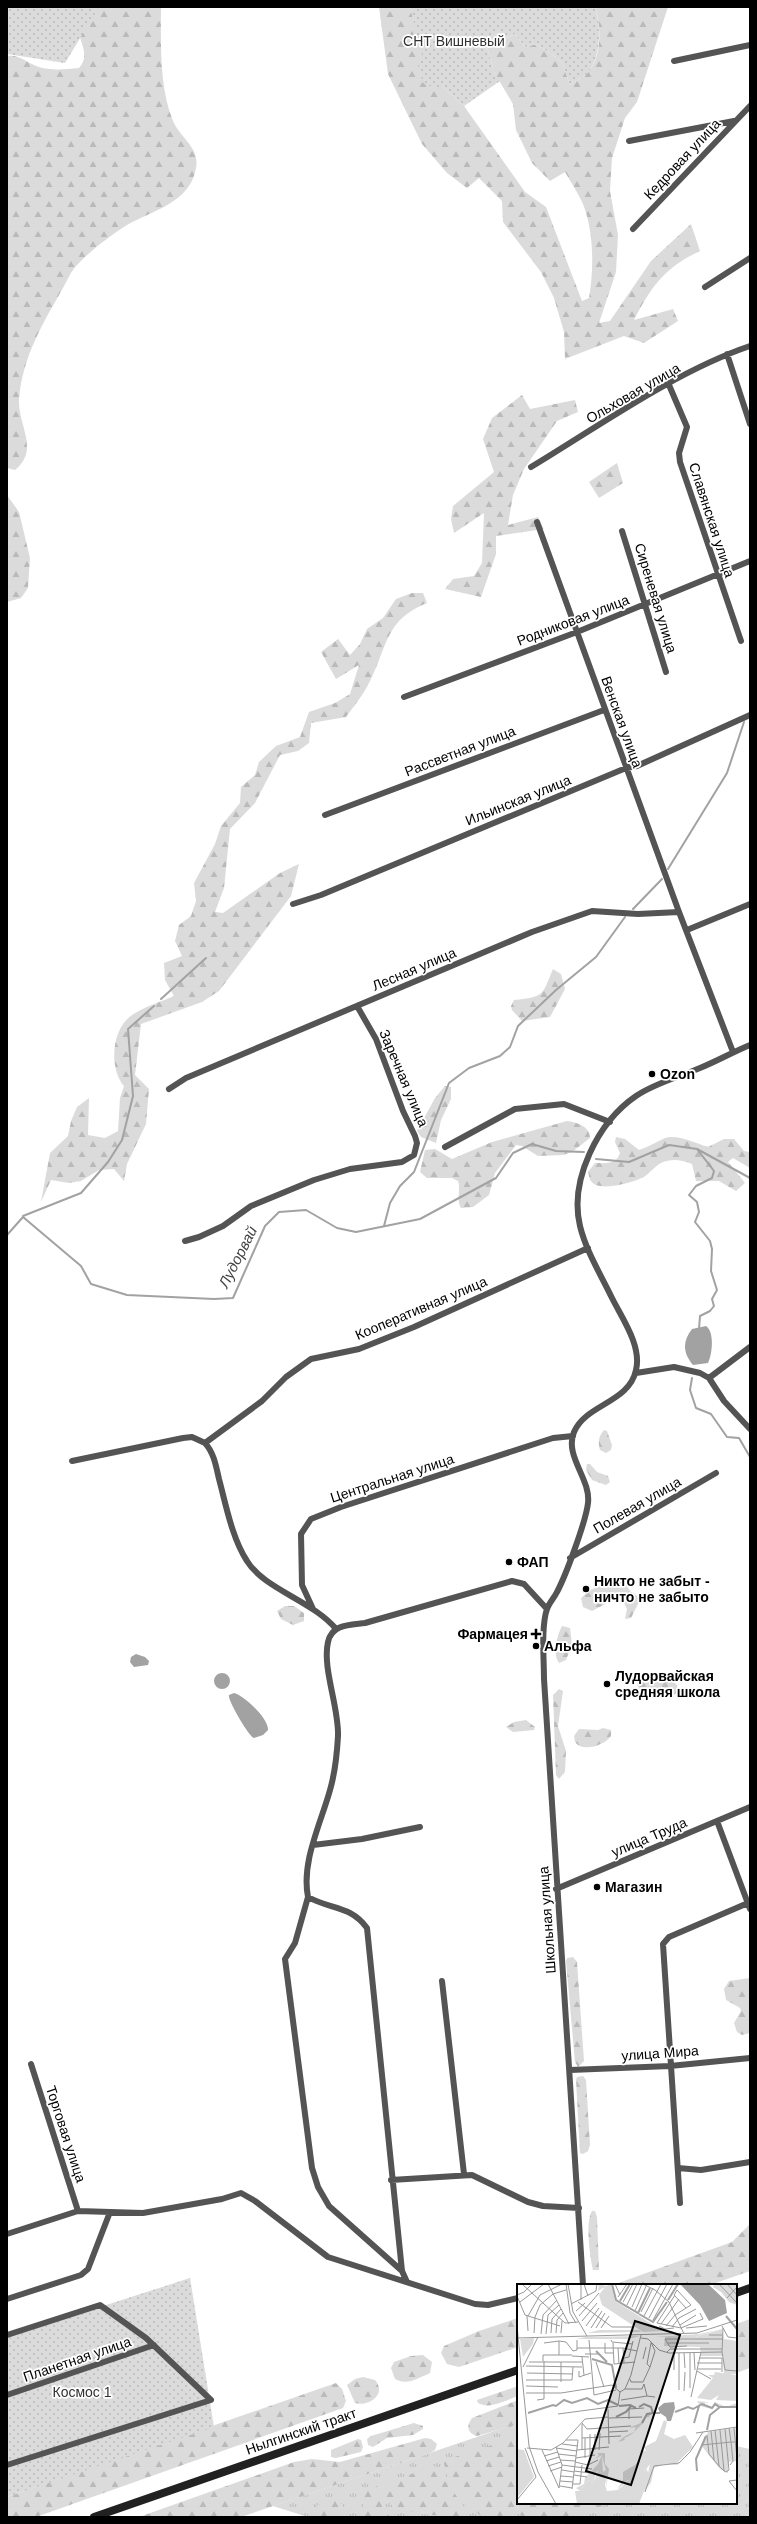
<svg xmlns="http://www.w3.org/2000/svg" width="757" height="2524" font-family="Arial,sans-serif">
  <defs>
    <pattern id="grass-tufts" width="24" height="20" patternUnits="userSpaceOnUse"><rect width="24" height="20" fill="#dbdbdb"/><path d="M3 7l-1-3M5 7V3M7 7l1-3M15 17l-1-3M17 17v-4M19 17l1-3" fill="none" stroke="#bababa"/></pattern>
    <pattern id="forest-firs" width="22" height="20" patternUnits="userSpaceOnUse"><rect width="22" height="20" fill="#dbdbdb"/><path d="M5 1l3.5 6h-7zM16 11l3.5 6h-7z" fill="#bababa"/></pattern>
    <pattern id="garden-dots" width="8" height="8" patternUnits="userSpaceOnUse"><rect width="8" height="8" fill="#dbdbdb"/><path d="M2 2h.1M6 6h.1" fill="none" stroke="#bababa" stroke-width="1.8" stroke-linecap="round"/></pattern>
  </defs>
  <rect width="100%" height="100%" fill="#fff"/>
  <path fill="url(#grass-tufts)" d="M 518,2423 L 518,2503 L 736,2503 L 736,2446 L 750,2449 L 750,2517 L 308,2517 L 273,2506 Z"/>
  <path fill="url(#forest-firs)" d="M 80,7 L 161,7 C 161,43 159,87 173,121 C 180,138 200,147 196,168 C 190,203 153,210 127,225 C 112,234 89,252 77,265 C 71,271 67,281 63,288 C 43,323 22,358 19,400 C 18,426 40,450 15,470 L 7,468 L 7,56 C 19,54 27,63 39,67 C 52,71 66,69 79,68 C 92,54 77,39 77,23 C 78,18 79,12 80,7 Z
    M 379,7 L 410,7 L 432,87 L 443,87 L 464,106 L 525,192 L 546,207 L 582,301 L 589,298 C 594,269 594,232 583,204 C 578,193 571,182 565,172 L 550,181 L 532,163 L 516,130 L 513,104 L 494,72 L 487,47 L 515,34 L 525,47 L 537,44 L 562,62 L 570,85 C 576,81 586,76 590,70 C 602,54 601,25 595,7 L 668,7 L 637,102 L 625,118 L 612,158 L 610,191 L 618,235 L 616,272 L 599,323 L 610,321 L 651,261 L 691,224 L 700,251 C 665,267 651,287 634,320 L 673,309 L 678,321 L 644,343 L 624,336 L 565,359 L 564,332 L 554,298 L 541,272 L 503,222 L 502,201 L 479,178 L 467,188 L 447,173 L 422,144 L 388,74 Z
    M 522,395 L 530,409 L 575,400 L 578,412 L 557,421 L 524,469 L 513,495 L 508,525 L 538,517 L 544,529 L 496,536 L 496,554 L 481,597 L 445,589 L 453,579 L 474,576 L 482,563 L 484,513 L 454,533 L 451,519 L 453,506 L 494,472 L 483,439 L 492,418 Z
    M 617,463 L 623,483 L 599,498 L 589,482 Z
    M 7,495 L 19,512 L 30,558 L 28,588 L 21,598 L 7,602 Z
    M 412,593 L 423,593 L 427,603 C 385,620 388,645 370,681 C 364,694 354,706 346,717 L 311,723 L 309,743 L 298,751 L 280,755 L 255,803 L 230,829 L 224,888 L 215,912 L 223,913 L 280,873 L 299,864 L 291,896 L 219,991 L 202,1002 L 141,1024 L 135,1075 L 149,1089 L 146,1124 L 127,1164 L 124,1181 L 114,1169 L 99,1170 L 81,1181 L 69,1183 L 51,1180 L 41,1202 L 50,1153 L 68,1136 L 71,1121 L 77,1107 L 89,1098 L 88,1135 L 105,1138 L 118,1131 L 120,1098 L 124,1086 C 109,1069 111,1029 132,1015 C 144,1007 160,1002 174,996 L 165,980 L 164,963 L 182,956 L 175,941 L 179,925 L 191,916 L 196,901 L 194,883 L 215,844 L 221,826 L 240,803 L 241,787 L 255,775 L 259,762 L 276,746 L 300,737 L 309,712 L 335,703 L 350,694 L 359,665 L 336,679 L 321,652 L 338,639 L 350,655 L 360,644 L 367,629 L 383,618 L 396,599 Z
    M 553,969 L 561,974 L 565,989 L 550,1017 L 522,1021 L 512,1010 L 511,1006 L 514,1000 C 546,997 542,994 553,969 Z
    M 445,1086 L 451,1087 L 451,1099 L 441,1120 L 436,1143 L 421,1137 L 417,1131 L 435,1098 Z
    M 567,1121 C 576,1122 590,1126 590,1138 L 572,1152 L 563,1155 L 538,1156 L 522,1146 L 516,1145 L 495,1173 L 489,1195 L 473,1207 L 461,1208 C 456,1200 461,1190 458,1181 L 452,1178 L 427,1178 L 420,1172 L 425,1150 L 435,1149 L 452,1159 L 492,1142 Z
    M 616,1137 L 625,1139 L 639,1150 C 648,1147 656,1142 665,1138 C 676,1134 696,1143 708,1147 L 724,1139 L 734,1139 L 744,1151 L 750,1152 L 750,1168 L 733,1158 L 728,1162 L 745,1183 L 736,1191 L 719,1181 L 696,1181 L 692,1164 C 681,1160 672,1158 661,1163 C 655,1166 650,1173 644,1177 C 634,1182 598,1193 591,1181 C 589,1179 589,1174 588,1172 L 595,1163 C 606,1163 616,1165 620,1153 L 615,1142 Z
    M 604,1430 L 607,1431 L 612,1445 L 611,1450 L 606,1453 L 600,1450 C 598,1442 598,1437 604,1430 Z
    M 587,1464 L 590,1464 L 597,1472 L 608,1476 L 610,1482 L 606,1485 L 592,1480 L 586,1470 Z
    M 615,1581 L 624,1582 L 631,1592 L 641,1598 L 631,1618 L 625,1619 L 627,1609 L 622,1599 L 609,1602 L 592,1611 L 583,1607 L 581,1598 L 590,1590 Z
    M 285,1606 L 294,1606 L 304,1613 L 304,1621 L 293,1625 L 281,1619 L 277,1611 Z
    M 562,1626 L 570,1628 L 572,1645 L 566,1660 L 559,1663 C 552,1653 557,1636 562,1626 Z
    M 646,1674 L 657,1679 L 672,1680 L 677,1685 L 678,1691 C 669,1701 667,1692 657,1689 L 642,1692 L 637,1685 L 638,1678 Z
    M 559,1689 L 563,1691 L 558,1726 L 566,1751 L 565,1772 L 559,1779 L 556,1775 L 553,1695 Z
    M 526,1720 L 535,1727 L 534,1730 L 513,1732 L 506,1727 L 514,1722 Z
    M 603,1728 L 611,1730 L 611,1736 C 605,1745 583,1753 575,1742 L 574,1736 L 579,1729 L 598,1730 Z
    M 573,1957 L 577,1962 L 584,2061 L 578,2067 L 575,2062 L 566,1961 L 567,1958 Z
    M 750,1978 L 750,2033 L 742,2035 L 737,2032 L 734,2023 L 741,2011 L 740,2008 L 726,2000 L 724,1989 L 729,1981 Z
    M 583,2076 L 586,2080 L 590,2145 L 588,2151 L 583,2154 L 580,2153 L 576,2080 L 577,2077 Z
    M 592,2211 L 595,2211 L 597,2217 L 599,2270 L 593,2270 C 590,2258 585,2222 592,2211 Z
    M 750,2224 L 750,2271 L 710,2285 L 613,2285 L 732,2242 Z
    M 518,2318 L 518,2347 L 459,2367 L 447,2364 L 441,2353 L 444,2346 L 479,2331 Z
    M 750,2319 L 750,2368 L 736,2373 L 736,2324 Z
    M 423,2355 L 432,2362 L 430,2373 C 418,2378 407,2386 395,2379 L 391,2368 L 394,2362 L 411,2356 Z
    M 363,2377 L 375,2380 C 387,2394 370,2407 355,2403 L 347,2385 L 355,2379 Z
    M 336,2383 L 342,2389 L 346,2401 L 343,2408 L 36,2517 L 7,2517 L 7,2497 Z
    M 518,2386 L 518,2396 C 506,2400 490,2410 478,2403 L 477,2400 Z
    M 518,2400 L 518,2424 L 477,2436 C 467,2433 466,2426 472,2418 Z
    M 414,2423 L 423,2426 L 423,2429 L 413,2435 L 387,2438 L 373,2447 L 368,2445 L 367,2439 L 371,2436 Z
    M 518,2437 L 518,2503 L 515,2517 L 481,2517 L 447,2476 L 444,2463 L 448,2459 Z
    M 425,2438 L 431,2439 L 437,2444 L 435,2450 L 430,2453 L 241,2517 L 139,2517 L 294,2462 L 312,2459 L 340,2462 Z
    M 358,2439 L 361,2440 L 363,2447 L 361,2452 L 336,2458 L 331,2457 L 331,2450 Z
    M 435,2466 L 465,2508 L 467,2517 C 451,2517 409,2514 395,2507 C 387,2504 385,2493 383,2486 L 385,2483 Z
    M 377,2486 L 389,2516 L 407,2517 L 365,2517 L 361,2494 L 368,2488 Z
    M 330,2501 L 339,2501 L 343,2506 L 343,2517 L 314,2517 L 315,2506 Z
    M 522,2503 L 611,2503 L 570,2517 L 521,2517 Z"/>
  <path fill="url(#garden-dots)" d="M 7,7 L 99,7 L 65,63 L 7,54 Z
    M 410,7 L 595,7 C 601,25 601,54 590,70 C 586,76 576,81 570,85 L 562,62 L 537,44 L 525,47 L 515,34 L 487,47 L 494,72 L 500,81 L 464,106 L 443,87 L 432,87 L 423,83 L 417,63 L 422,55 Z
    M 190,2278 L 214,2427 L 7,2497 L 7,2337 Z"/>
  <path fill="#a2a2a2" d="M 706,1326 C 715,1332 712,1355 708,1363 L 693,1365 C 683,1353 682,1342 692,1329 Z
    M 136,1654 L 145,1657 L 149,1661 L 148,1665 L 134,1667 L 130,1662 L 131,1657 Z
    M214 1681a8 8 0 1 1 16 0a8 8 0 1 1-16 0Z
    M 234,1693 C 245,1696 269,1719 268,1730 L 263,1735 L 254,1738 C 249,1737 227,1699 229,1695 Z"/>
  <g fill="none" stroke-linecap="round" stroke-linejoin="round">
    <path stroke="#a2a2a2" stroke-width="2" d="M 750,710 L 750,709
      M 668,869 L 727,773 L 744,722
      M 633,909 L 662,879
      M 161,999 L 206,958
      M 697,1149 L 714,1171 L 712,1178 L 696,1186 L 689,1195 L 697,1202 L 699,1212 L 695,1222 L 710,1241 L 712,1249 L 711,1271 L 717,1290 L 712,1299 L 714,1306 L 710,1311 L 700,1316 L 699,1329
      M 596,1159 L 629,1162 L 669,1145 L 697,1149 L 750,1178
      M 23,1216 L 81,1193 L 108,1162 L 122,1140 L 133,1096 L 128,1029 L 154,1006
      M 384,1226 L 390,1203 L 400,1186 L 414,1172 L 449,1083 L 469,1068 L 500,1056 L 510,1047 L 518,1026 L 556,990 L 596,957 L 625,917
      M 7,1235 L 23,1217 L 81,1266 L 91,1284 L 127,1295 L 214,1299 L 233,1298 L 265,1226 L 279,1212 L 306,1210 L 337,1228 L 356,1232 L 420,1219 L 496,1178 L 513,1153 L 532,1144 L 556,1151 L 584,1152
      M 692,1378 L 690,1390 L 696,1408 L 711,1414 L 727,1437 L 739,1438 L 750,1457"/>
    <path stroke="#545454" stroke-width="6" d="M 674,61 L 750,45
      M 629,141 L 734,121
      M 633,229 L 750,106
      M 705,287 L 750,258
      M 727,354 L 750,424
      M 669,385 L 687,427 L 679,453 L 680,462 L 741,641
      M 531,467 C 599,426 676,371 750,346
      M 537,522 L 679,912 L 733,1052
      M 622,531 L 666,672
      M 404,697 L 577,632 L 750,561
      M 325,815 L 604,710
      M 293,904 L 321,895 L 626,768 L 637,766 L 750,715
      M 687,930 L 750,904
      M 169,1089 L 186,1078 L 532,932 L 592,911 L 638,914 L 679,912
      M 445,1147 L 515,1109 L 564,1104 L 610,1122
      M 185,1241 L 199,1237 L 223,1226 L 251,1206 L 314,1180 L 350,1169 L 402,1162 L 414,1155 L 417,1143 L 415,1136 L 403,1111 L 376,1039 L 357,1006
      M 636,1373 L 674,1367 L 700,1373 L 709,1378 L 724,1401 L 750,1429
      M 709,1378 L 750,1347
      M 205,1443 C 214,1453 216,1466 219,1479 C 226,1505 232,1538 247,1561 C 264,1589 313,1601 336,1629
      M 72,1461 L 183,1438 L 192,1437 L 205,1443 L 262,1401 L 286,1377 L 311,1359 L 359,1349 L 414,1327 L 588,1248
      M 570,1558 L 716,1473
      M 313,1609 L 302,1585 L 301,1534 L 311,1519 L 341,1507 L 553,1438 L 573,1436
      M 717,1821 L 750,1909
      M 313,1845 L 362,1839 L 420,1827
      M 556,1889 L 750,1807
      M 308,1897 L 295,1943 L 285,1959 L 312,2168 L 318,2187 L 329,2206 L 402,2271 L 407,2282
      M 442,1981 L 464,2174
      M 31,2064 L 78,2211
      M 570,2070 L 670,2066 L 750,2058
      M 678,2168 L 701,2170 L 750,2162
      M 391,2180 L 472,2175 L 528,2202 L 543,2206 L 579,2208
      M 680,2203 L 663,1944 L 669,1937 L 748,1903
      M 7,2234 L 78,2211 L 143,2213 L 222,2199 L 241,2193 L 255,2201 L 328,2257 L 475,2304 L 488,2305 L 518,2298
      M 402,2271 L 367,1928 C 350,1905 331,1910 308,1897 C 301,1862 321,1823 330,1790 C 335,1773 337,1754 338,1736 C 339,1707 322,1668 328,1642 C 332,1624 350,1625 365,1623 L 512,1581 L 524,1584 L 547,1609
      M 583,2285 L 544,1679 C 544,1660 541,1626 547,1609 C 549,1603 554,1598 557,1592 C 566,1575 586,1521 588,1503 C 591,1479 564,1456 574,1432 C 586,1404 629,1403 636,1370 C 642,1346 622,1318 612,1298 C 601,1275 586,1251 580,1226 C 569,1180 598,1122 636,1096 C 655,1083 679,1077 700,1068 C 717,1061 733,1052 750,1045
      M 7,2299 L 81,2275 L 88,2269 L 110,2212
      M 7,2335 L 100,2305 L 146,2338 L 211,2400 L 7,2465
      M 7,2395 L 154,2345"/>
    <path stroke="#212121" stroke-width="8" d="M 736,2293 L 750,2288
      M 94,2517 L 518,2370"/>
  </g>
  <g fill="#000" stroke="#fff" stroke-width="1.5">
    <circle cx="652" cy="1074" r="4"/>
    <circle cx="509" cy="1562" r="4"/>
    <circle cx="586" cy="1589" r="4"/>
    <path d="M534 1628h4v4h4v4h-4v4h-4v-4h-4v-4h4z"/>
    <circle cx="536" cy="1646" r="4"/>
    <circle cx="607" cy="1684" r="4"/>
    <circle cx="597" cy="1887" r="4"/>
  </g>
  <g text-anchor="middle" stroke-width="3.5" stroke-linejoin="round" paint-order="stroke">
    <g font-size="14" fill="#323232" stroke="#fff">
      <text x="454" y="46">СНТ Вишневый</text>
      <text x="82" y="2397">Космос 1</text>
    </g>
    <g font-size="14" fill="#000" stroke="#fff">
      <text transform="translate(682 159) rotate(-47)" y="5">Кедровая улица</text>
      <text transform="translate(633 393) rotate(-30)" y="5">Ольховая улица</text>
      <text transform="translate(712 520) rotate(72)" y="5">Славянская улица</text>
      <text transform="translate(656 598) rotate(73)" y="5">Сиреневая улица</text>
      <text transform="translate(573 620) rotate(-21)" y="5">Родниковая улица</text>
      <text transform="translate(622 722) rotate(70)" y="5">Венская улица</text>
      <text transform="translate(460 751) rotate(-21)" y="5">Рассветная улица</text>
      <text transform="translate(518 800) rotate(-22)" y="5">Ильинская улица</text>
      <text transform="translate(414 969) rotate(-23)" y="5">Лесная улица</text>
      <text transform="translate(404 1078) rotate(67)" y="5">Заречная улица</text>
      <text transform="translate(421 1308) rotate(-23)" y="5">Кооперативная улица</text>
      <text transform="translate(392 1478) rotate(-18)" y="5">Центральная улица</text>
      <text transform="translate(637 1505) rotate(-30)" y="5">Полевая улица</text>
      <text transform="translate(649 1837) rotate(-23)" y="5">улица Труда</text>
      <text transform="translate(547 1920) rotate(-94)" y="5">Школьная улица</text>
      <text transform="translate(660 2053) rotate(-4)" y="5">улица Мира</text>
      <text transform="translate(66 2134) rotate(72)" y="5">Торговая улица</text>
      <text transform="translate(77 2359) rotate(-19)" y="5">Планетная улица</text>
      <text transform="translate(301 2431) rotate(-19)" y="5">Нылгинский тракт</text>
    </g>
    <g font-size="14" font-weight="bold" fill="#000" stroke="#fff" text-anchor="start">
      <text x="660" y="1079">Ozon</text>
      <text x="517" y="1567">ФАП</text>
      <text x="594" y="1586">Никто не забыт -<tspan x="594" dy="16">ничто не забыто</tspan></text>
      <text x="528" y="1639" text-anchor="end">Фармацея</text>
      <text x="544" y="1651">Альфа</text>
      <text x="615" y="1681">Лудорвайская<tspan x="615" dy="16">средняя школа</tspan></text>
      <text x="605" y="1892">Магазин</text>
    </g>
    <g font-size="15" font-style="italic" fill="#434343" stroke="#fff">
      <text transform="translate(238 1257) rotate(-63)" y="5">Лудорвай</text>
    </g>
  </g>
  <g transform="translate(517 2284)">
    <rect width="220" height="220" fill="#fff"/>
    <path d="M 82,0 L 89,2 L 94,0 L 98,17 L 146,47 L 126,48 L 85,21 L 82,11 L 88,3 L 81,7 ZM 17,54 L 16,60 L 6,73 L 3,55 ZM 0,165 L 7,166 L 17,193 L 0,214 Z" fill="#dbdbdb"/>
    <path d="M 131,41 L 140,42 L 141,46 L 126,47 L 123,42 ZM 82,46 L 122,46 L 124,48 L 70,49 ZM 200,46 L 178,53 L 138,53 L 183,50 ZM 123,52 L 112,55 L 59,55 L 69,53 ZM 198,88 L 220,91 L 220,117 L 199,116 L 202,111 L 194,116 L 180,114 L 196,94 L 191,91 L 197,91 ZM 180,117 L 190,118 L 191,120 L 188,118 L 188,121 L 195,123 L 198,118 L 209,123 L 220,119 L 220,124 L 198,122 L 195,125 L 183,122 ZM 130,129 L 135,129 L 131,134 L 129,132 L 127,138 L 115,150 L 110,153 L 107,154 L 108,156 L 101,158 L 108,152 L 117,148 L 119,143 L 113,144 L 114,143 L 126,138 ZM 147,136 L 150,138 L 147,150 L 157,155 L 168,151 L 176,163 L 161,178 L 156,180 L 159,180 L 166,176 L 160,181 L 148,180 L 137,184 L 134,199 L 129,210 L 134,198 L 127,208 L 133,180 L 125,191 L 116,198 L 111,196 L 100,206 L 106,196 L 106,188 L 118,181 L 124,173 L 124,166 L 129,167 L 127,163 L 139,157 ZM 80,169 L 88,169 L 88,180 L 92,185 L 89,205 L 90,190 L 85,172 L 86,189 L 80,187 L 76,199 L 71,196 L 63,207 L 59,204 L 67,200 L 68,194 L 81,180 L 85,171 L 78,175 L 82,171 Z" fill="#dbdbdb"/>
    <path d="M 197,0 L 220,0 L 220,21 L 212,18 L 204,8 L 196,3 ZM 205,45 L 207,55 L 220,57 L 220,90 L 207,90 L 206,72 L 184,72 L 183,63 L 147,62 L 148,53 L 178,53 ZM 220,144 L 220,177 L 211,178 L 211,189 L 203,185 L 184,161 L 191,148 ZM 82,185 L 84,189 L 89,186 L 91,188 L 88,201 L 90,207 L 101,206 L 112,196 L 116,198 L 130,185 L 132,194 L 122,220 L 60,220 L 58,207 L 63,207 L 71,196 L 76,199 Z" fill="#dbdbdb"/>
    <path d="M 163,0 L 191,0 L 208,16 L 210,29 L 192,37 L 183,21 ZM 157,118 L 158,124 L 154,137 L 150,137 L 149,133 L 143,129 L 141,124 L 147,119 Z" fill="#a2a2a2"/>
    <path fill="none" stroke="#a2a2a2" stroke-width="2" d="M 95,0 L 99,16 L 121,29 L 133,4M 151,16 L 161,0M 103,17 L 113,0M 122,30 L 136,38 L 150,18M 209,32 L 220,45M 79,67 L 90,78M 75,75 L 95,81 L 99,104M 102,122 L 113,121 L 119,124M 122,123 L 127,120 L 134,123 L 136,129 L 143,129M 158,128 L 171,123 L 176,125 L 185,120 L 195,124 L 198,120 L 202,123 L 220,123M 11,129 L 36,121 L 39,122 L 47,116 L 55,119 L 70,114 L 81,120 L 91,116 L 101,121M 99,133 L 109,128 L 115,121M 125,139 L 130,130 L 136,129M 177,139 L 182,122M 190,146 L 193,131 L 203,123M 180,187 L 179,175 L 189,152"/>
    <path fill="none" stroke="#999" stroke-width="1" d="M 5,0 L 48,39 L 61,38M 31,0 L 52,40M 49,0 L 53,29 L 59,39M 51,0 L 56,28 L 70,52M 64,0 L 64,16M 67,0 L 71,12M 98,0 L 103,11M 126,0 L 138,6 L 152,18 L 167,50M 202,0 L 220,19M 210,0 L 220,11M 0,11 L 7,8 L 15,0M 158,11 L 140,39 L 164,44 L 186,35 L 183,29M 0,12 L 8,31 L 43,42M 101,13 L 110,0M 210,14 L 220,3M 3,18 L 27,0M 61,18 L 95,43 L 115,43M 106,18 L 116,0M 54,20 L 79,7 L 80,0M 110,21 L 120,0M 115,23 L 125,0M 59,27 L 68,19M 118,27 L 130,0M 124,28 L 136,4M 10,32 L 11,47M 11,32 L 23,11 L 45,0M 62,32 L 82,9M 127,32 L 144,0M 132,34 L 150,0M 136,36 L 156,0M 65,37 L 80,19M 144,40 L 162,15M 163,41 L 179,31M 0,42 L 12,162 L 21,188 L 39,220M 69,42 L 82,24M 142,42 L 148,45 L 157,44M 149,42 L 158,31 L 174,21 L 160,6 L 157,11 L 169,24M 205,42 L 211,53 L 220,54M 155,43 L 162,34 L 179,25M 74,44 L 85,27M 79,44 L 88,29M 84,44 L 92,32M 169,44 L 190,42M 206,44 L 205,68 L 208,86 L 220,87M 17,49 L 18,33 L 23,21 L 36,10 L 49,6M 34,49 L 35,35 L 44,25M 39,49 L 40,36 L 46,29M 44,49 L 45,37M 24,50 L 26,31 L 40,16M 29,50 L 31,31 L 42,21M 192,51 L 205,51M 0,54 L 180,49 L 220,36M 124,54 L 131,55 L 142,66 L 152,69 L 205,68M 72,56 L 77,111 L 99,106M 94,56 L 95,58 L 116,60M 42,57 L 49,58 L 56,67 L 60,66 L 60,56M 27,59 L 42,57 L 42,71M 88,59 L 88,69 L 96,69M 96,59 L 97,80 L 118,78M 151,59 L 192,59M 170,62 L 153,63 L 148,55 L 205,55M 60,64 L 106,64 L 120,67M 101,64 L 102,80M 106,64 L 107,79M 150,68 L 153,65 L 205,65M 162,69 L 162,106M 167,69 L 168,84M 173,69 L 173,104M 177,69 L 178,86M 68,70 L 81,70M 55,72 L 72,73M 65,73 L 67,91M 107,74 L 112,73 L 116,57M 182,74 L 205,74 L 205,88M 126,75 L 129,63M 26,77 L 26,71 L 55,71M 12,78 L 65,78M 79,78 L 87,103M 180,79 L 205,79M 9,82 L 65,83M 6,83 L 21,53M 133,83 L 138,67 L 134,58M 181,85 L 204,85M 157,86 L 157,69M 62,87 L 62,93 L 74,89M 180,87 L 194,95M 10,89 L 56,90M 113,95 L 114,98 L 126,98 L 133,83 L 130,80 L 134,59M 9,96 L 55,96 L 56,83M 44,98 L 44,78M 127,100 L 130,112M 9,102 L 41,103M 108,105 L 125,105 L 127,100M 167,107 L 168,88M 9,109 L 44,109 L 95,101 L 103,108M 174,113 L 184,68M 20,116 L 27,115 L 27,77M 104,116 L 130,112 L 138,113M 91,125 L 92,160M 41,130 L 101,122 L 103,108 L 108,105 L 114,91 L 124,51M 92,134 L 125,133M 112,135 L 112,125 L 127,124M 65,139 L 70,145 L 114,142M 217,144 L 220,175M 198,146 L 202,182 L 207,187M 203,146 L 207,187 L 209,188 L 212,186 L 208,145M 194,147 L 197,176 L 202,182M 92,148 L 111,147M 179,149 L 220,143M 73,150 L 73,172M 78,150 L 78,166M 190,151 L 192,170 L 197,176M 65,154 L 104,152M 49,156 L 61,156 L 55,205M 45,160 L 61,162M 185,161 L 214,158 L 212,144M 39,163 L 45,181 L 42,204M 10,164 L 34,166 L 46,159 L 68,135 L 91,133M 39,164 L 60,167M 25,166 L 42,204M 60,166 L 92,163M 65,166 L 65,140M 82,166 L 83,149M 41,170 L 59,172M 27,172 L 41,168M 59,174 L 78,171M 68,174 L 68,154M 43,176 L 58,177M 29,177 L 42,173M 58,178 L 71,181 L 81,176M 45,181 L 75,185M 213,181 L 216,177 L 214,158 L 220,158M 31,182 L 44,178M 45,186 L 57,188M 33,187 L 45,183M 57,187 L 73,189M 57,191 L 70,193M 44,192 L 56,193M 220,196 L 212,197 L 220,207M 43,197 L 56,198M 56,200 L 63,200 L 65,181M 43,202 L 55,204M 128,208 L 137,182 L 162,179 L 173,168 L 186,148M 0,216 L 19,193 L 8,164"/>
    <path fill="#000" fill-opacity="0.15" stroke="#000" stroke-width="2" d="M 118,37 L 163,51 L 114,201 L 69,187 Z"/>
    <rect width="220" height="220" fill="none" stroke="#000" stroke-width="2"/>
  </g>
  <rect width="757" height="2524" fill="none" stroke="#000000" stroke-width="16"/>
</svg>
